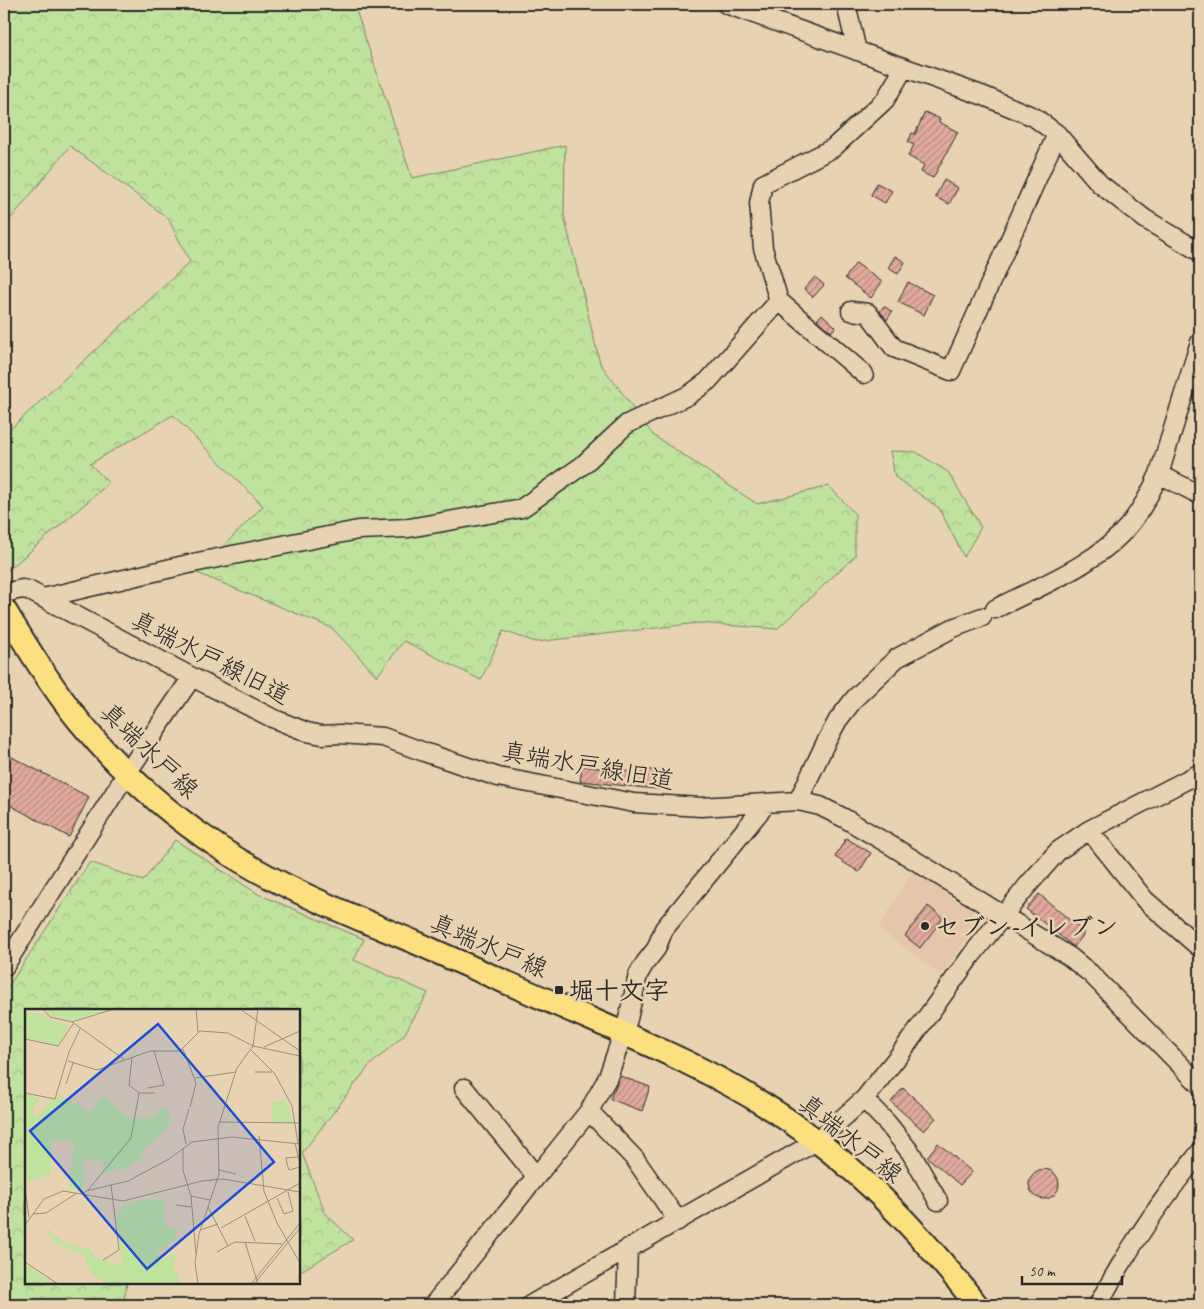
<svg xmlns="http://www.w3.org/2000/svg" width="1204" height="1309" font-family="Caveat,'Klee One',sans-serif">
  <defs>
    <pattern id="forest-crowns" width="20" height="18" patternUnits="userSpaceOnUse" patternTransform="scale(1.25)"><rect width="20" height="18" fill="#bfe29c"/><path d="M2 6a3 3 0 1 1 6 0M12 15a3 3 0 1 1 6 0" fill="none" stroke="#a4c287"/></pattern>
    <pattern id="building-hatch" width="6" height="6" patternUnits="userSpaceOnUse" patternTransform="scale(1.25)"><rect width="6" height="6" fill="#e2a99e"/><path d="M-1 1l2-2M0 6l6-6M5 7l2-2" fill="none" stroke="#b78a81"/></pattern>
  </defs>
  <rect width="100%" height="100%" fill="#e7d2b1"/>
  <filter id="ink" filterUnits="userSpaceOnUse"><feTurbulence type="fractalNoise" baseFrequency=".02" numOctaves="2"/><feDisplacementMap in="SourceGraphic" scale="10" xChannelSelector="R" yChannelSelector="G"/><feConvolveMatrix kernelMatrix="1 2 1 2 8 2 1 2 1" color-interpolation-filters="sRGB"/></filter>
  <g filter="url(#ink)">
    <path fill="#e6c6ab" d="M 915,866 L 972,903 L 973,931 L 940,975 L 879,928 Z"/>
    <path fill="url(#forest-crowns)" stroke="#758664" d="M 4,4 L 354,4 L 412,178 L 565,145 L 564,216 L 600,363 L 653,435 L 757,504 L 829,486 L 855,514 L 855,556 L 777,629 L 698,623 L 536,642 L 503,631 L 481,680 L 404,641 L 377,676 L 332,628 L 197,573 L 263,506 L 173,415 L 90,464 L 109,483 L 4,574 L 4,435 L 190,262 L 168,218 L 70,146 L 4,227 Z
      M 890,451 L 916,452 L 948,472 L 981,527 L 964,557 L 939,508 L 895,477 Z
      M 175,840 L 258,894 L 364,939 L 354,960 L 428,993 L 404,1035 L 369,1066 L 302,1153 L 325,1213 L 353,1240 L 299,1272 L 299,1010 L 26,1010 L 26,1283 L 127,1283 L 123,1305 L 4,1305 L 4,993 L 90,862 L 143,881 Z"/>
    <path fill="url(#building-hatch)" stroke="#2b2b2b" d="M 925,112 L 940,119 L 939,122 L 958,132 L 933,178 L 921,172 L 924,165 L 908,156 L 914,145 L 908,142 L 912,133 L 915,134 Z
      M 944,180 L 958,188 L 949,204 L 935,197 Z
      M 877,183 L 892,191 L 885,203 L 871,195 Z
      M 895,256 L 905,262 L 898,274 L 888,268 Z
      M 856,263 L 882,282 L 871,298 L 845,278 Z
      M 815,277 L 824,285 L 813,297 L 804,289 Z
      M 908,282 L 933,295 L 924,315 L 898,302 Z
      M 884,306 L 892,312 L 887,320 L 880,311 Z
      M 822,314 L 836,327 L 831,332 L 817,320 Z
      M 4,753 L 89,797 L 69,837 L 4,802 Z
      M 582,766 L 643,773 L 643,769 L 667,772 L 665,790 L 580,781 Z
      M 846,838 L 871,853 L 859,872 L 835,857 Z
      M 1039,894 L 1085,933 L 1074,947 L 1026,909 Z
      M 928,906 L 943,918 L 920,948 L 905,936 Z
      M 620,1076 L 650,1087 L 642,1111 L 610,1099 Z
      M 903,1088 L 936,1118 L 924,1131 L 891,1102 Z
      M 938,1143 L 972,1172 L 960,1185 L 927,1157 Z
      M1029 1184a15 15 0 1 1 30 0a15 15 0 1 1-30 0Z"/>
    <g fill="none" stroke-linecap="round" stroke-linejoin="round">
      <g stroke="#2b2b2b" stroke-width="21">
        <path id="minor" d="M 726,4 L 984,96 L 1034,117 L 1057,134 L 1100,184 L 1145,219 L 1200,252
          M 846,4 L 857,51
          M 851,311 L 868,313 L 894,348 L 951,371 C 986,292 1022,213 1057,134
          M 864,374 L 779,301 L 763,248 L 759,203 L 763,184 L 833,148 L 885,100 L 904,68
          M 1159,474 L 1200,495
          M 4,593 L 22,589 L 28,590 L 192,677 L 272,718 L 307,732 L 322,735 L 340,734 L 383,737 L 424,752 L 498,777 L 634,803 L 701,807 L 798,801 L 820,806 L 844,818 L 895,848 L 1070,957 L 1091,974 L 1200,1085
          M 43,598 L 193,563 L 358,530 L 409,528 L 522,508 L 583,465 L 627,424 L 689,395 L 708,381 L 779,301
          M 995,609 C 1040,586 1098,564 1130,524 C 1142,509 1151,492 1159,474 L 1200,342
          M 798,801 L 825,744 L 838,720 L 855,698 L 897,658 L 953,628 L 982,617
          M 1089,830 L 1145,900 L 1200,948
          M 4,967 L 127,773 L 192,677
          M 464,1088 L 536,1176
          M 864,1099 L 888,1124 L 911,1153 L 938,1201
          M 589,1111 L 635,1159 L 678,1221
          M 433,1305 L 589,1111 L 608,1077 L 628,1019 L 638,975 L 645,963 L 656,949 L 664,929 L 766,804
          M 530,1305 L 817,1141 L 864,1099 L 900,1054 L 971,956 L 1028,885 L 1058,851 L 1089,830 L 1200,773
          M 626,1305 L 628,1248
          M 1098,1305 C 1127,1250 1161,1200 1200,1152"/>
      </g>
      <g stroke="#2b2b2b" stroke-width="26">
        <path id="major" d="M 4,609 C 27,647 51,686 79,721 C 119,770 167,813 220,848 C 282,889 351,915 419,944 C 477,970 535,995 593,1020 C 655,1047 717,1074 774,1111 C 854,1162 919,1231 977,1305"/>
      </g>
      <use href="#minor" stroke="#e7d2b1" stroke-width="18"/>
      <use href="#major" stroke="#fce080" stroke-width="22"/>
    </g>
  </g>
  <g fill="#2b2b2b" stroke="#e7d2b1" stroke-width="2">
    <circle cx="925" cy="926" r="5"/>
    <rect x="554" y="985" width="10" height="10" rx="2.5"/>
  </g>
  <g text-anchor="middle" stroke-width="5" stroke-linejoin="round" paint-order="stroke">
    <g font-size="25" fill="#2b2b2b" stroke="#e7d2b1">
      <text transform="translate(211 657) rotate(27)" y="9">真端水戸線旧道</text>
      <text transform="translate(150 750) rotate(44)" y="9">真端水戸線</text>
      <text transform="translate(588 765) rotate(10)" y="9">真端水戸線旧道</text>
      <text transform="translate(489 945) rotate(23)" y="9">真端水戸線</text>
      <text transform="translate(851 1138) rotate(39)" y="9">真端水戸線</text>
    </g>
    <g font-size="25" font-weight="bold" fill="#2b2b2b" stroke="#e7d2b1" text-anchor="start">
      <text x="935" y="935">セブン-イレブン</text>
      <text x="569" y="999">堀十文字</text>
    </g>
  </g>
  <g transform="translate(25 1009)">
    <rect width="275" height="275" fill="#e7d2b1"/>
    <path d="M 20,0 L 86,0 L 47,12 L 26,7 ZM 0,4 L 17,4 L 24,11 L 44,16 L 33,36 L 0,29 ZM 0,85 L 15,90 L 8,98 L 10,109 L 34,85 L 65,104 L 78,87 L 101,107 L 113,110 L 130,108 L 136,99 L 141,100 L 145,104 L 143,119 L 115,144 L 117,151 L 105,154 L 105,160 L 96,159 L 77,165 L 78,152 L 60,150 L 56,162 L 60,163 L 57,182 L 44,179 L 49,133 L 26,131 L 26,165 L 2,173 ZM 262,91 L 268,115 L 248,113 L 246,94 ZM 127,189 L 128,192 L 139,189 L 140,217 L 153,221 L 149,232 L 132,244 L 136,251 L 152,244 L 148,258 L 157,275 L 82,275 L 66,264 L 59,246 L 32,235 L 22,223 L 22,219 L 37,232 L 61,241 L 62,235 L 70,248 L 97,257 L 91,205 L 98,202 L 98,195 ZM 0,255 L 30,275 L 0,275 Z" fill="#bfe29c"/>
    <path fill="none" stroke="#9c8f7b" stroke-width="1" d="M 18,0 L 25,8 L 47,13 L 89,0M 171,0 L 173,23M 215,0 L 275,42M 47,13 L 100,51M 0,30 L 33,37 L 48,15M 239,38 L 275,22M 158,40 L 171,74 L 165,98M 226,41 L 250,65 L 267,97 L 273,134M 107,49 L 104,76 L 114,84 L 130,84M 43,52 L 72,61 L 125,42 L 155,42 L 175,22 L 203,24 L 228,37 L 275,47M 230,63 L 247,63M 170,69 L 211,63M 41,75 L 48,54M 123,79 L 139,76 L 129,42M 0,84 L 30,90 L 44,43 L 55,20M 194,113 L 275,114M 234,127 L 239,182 L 252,214 L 275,254M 270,134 L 275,155M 161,135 L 158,120 L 164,100M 158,139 L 158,161 L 166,187 L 171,245M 273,148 L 261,149 L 262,155 L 264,161 L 275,158M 194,161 L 211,165M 0,179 L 4,208M 63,181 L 106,129 L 114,84M 58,185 L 61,182 L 103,172 L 144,150 L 167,133 L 207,128 L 275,135M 166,187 L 185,191M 252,189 L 259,205 L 268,202 L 263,183M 151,196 L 166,198M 183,198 L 203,237M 8,205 L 21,204 L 52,184M 220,207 L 230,232M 0,216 L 19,190 L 38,182 L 98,192 L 177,172 L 198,170 L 275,183M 196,219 L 275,174M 175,221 L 193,215M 220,233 L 233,275M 192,243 L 210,233 L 257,235M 78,251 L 94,241 L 86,176M 0,253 L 33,275M 173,275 L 170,254 L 174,225 L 194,165 L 193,118 L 212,59 L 228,37 L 233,0M 226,275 L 275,214M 229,275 L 275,219"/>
    <path fill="#1d4ed8" fill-opacity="0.15" stroke="#1d4ed8" stroke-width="2.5" d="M 133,15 L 249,153 L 122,260 L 5,122 Z"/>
    <rect width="275" height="275" fill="none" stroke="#2b2b2b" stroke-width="2.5"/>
  </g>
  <rect width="1204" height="1309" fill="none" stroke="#e7d2b1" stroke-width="20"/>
  <rect x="10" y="10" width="1184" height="1289" fill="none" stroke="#2b2b2b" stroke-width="2" filter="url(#ink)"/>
  <path d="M1022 1276v8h100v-8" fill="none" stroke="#2b2b2b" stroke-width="2.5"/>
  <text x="1029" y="1276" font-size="15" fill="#2b2b2b" stroke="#e7d2b1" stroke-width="4" paint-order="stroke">50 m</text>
</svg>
